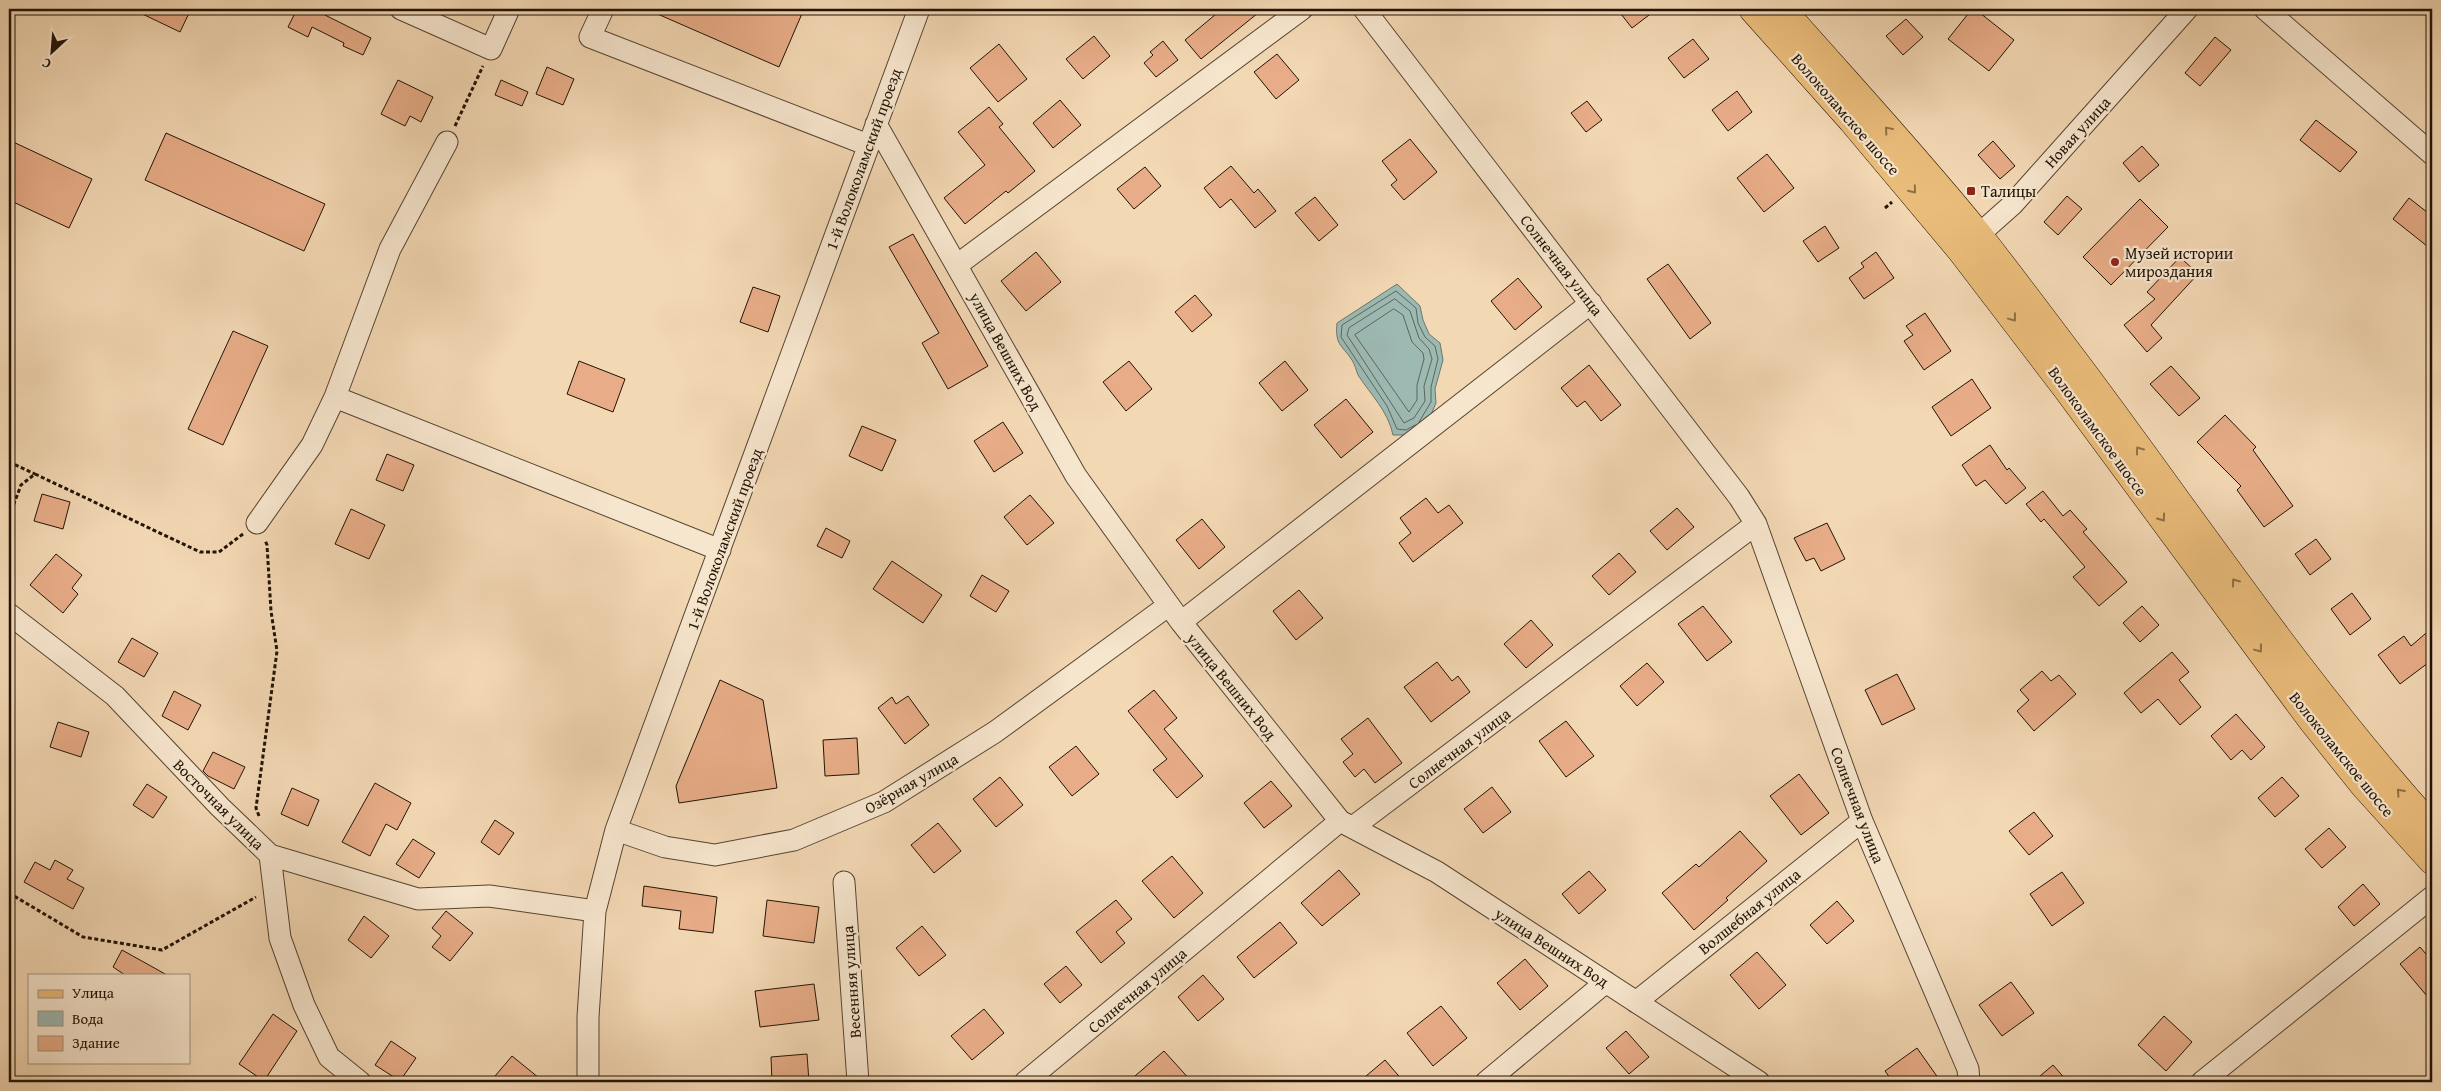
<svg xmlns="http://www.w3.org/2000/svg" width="2441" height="1091" font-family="'Gentium Book Plus',serif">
  <rect width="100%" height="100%" fill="#f3d8b4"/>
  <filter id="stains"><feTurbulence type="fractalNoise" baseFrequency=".004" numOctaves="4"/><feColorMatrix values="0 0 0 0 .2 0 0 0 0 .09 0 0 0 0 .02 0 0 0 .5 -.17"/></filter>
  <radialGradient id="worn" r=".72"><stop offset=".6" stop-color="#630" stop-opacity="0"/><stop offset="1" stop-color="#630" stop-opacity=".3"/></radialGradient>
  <path fill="#9cb9b2" stroke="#6b776d" d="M 1397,284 L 1420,306 L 1423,320 L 1429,334 L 1440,343 L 1443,360 L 1435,389 L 1436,403 L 1430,417 L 1407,435 L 1393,435 C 1388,411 1371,395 1358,375 C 1356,370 1355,365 1352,360 C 1341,344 1335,345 1337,323 Z"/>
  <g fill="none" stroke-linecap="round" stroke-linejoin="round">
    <path stroke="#5e665c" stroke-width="1" d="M 1395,299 L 1410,311 L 1419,338 L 1429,349 L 1432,359 L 1424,386 L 1425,401 L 1414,418 L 1404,423 L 1347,335 L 1349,328 Z
      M 1394,309 L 1403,315 L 1412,342 L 1423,353 L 1424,359 L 1417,385 L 1417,400 L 1409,412 L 1355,335 Z
      M 1415,425 L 1406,430 L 1397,429 L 1387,406 L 1341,337 L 1342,325 L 1396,291 L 1416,308 L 1418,323 L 1425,337 L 1435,346 L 1438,359 L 1431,387 L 1431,402 L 1419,422"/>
  </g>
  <path fill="#e8ad88" stroke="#211305" d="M 132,9 L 191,9 L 180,32 Z
    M 297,9 L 313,9 L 371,38 L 363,55 L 343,46 L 344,43 L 312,27 L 308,37 L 288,27 Z
    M 646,9 L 804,9 L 779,67 Z
    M 1222,9 L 1263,9 L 1201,59 L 1185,40 Z
    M 1617,9 L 1657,9 L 1632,28 Z
    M 1972,9 L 1975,9 L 2014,40 L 1989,71 L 1948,39 Z
    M 1906,19 L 1923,37 L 1903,55 L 1886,36 Z
    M 1094,36 L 1110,56 L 1083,79 L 1066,59 Z
    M 2215,37 L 2231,50 L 2200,86 L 2185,73 Z
    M 1693,39 L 1709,59 L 1684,78 L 1668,58 Z
    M 1163,41 L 1178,60 L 1156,77 L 1144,63 L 1153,55 L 1150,52 Z
    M 999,44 L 1027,79 L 998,102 L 970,68 Z
    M 1277,54 L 1299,80 L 1276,99 L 1254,72 Z
    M 547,67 L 574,79 L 563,105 L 536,94 Z
    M 398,80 L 433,97 L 421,122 L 410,116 L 405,126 L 381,114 Z
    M 501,80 L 528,92 L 522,106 L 495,95 Z
    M 1737,91 L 1752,112 L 1728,131 L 1712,110 Z
    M 1060,100 L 1081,125 L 1053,148 L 1033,123 Z
    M 1587,101 L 1602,120 L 1586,132 L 1571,113 Z
    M 989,107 L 1003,124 L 999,127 L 1035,171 L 1008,193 L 1006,191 L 965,224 L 944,198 L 985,165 L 958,132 Z
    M 2316,120 L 2357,152 L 2340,172 L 2300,140 Z
    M 166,133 L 325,204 L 304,251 L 145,180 Z
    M 1410,139 L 1437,172 L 1404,200 L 1391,185 L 1397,180 L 1382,161 Z
    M 9,140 L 92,179 L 69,228 L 9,200 Z
    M 1993,141 L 2015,166 L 2000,179 L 1978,155 Z
    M 2142,146 L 2159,165 L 2139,182 L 2123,163 Z
    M 1767,154 L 1794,188 L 1764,212 L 1737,178 Z
    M 1231,166 L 1254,193 L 1258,189 L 1276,211 L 1255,228 L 1231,199 L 1220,208 L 1204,188 Z
    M 1145,167 L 1161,186 L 1134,209 L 1117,189 Z
    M 2067,196 L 2082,209 L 2058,235 L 2044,222 Z
    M 1315,197 L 1338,225 L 1319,241 L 1295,213 Z
    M 2409,198 L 2432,216 L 2432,250 L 2393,219 Z
    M 2140,199 L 2168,227 L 2111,285 L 2083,257 Z
    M 1825,226 L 1839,248 L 1818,262 L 1803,241 Z
    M 913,234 L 988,366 L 948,389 L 922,343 L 939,333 L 889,247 Z
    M 1036,252 L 1061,282 L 1026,311 L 1001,281 Z
    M 1876,252 L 1894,278 L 1864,299 L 1849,278 L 1864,267 L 1861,263 Z
    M 2180,257 L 2198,274 L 2151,325 L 2162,338 L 2147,352 L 2124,325 L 2155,299 L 2147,292 Z
    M 1668,264 L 1711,323 L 1690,339 L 1647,279 Z
    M 1518,278 L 1542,307 L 1515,330 L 1491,301 Z
    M 753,287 L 780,296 L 768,332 L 740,322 Z
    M 1195,295 L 1212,315 L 1192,332 L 1175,312 Z
    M 1925,313 L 1951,351 L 1924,370 L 1904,341 L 1913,335 L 1906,326 Z
    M 233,331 L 268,346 L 223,445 L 188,429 Z
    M 579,361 L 625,379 L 613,412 L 567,394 Z
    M 1129,361 L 1152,389 L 1126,411 L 1103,382 Z
    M 1285,361 L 1308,390 L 1282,411 L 1259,383 Z
    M 1589,365 L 1621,405 L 1601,421 L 1585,401 L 1577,407 L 1561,388 Z
    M 2171,366 L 2200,398 L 2179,416 L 2150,384 Z
    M 1972,379 L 1991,408 L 1951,436 L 1932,407 Z
    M 1346,399 L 1373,432 L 1341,458 L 1314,425 Z
    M 2225,415 L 2256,447 L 2253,450 L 2293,506 L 2264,527 L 2237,490 L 2241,486 L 2197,442 Z
    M 1003,422 L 1023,453 L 994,472 L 974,441 Z
    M 862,426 L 896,440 L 882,471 L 849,456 Z
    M 1990,445 L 2007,470 L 2009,468 L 2026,488 L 2006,504 L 1985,480 L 1976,486 L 1962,465 Z
    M 387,454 L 414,465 L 403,491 L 376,480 Z
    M 2043,491 L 2063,516 L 2070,510 L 2087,529 L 2083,532 L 2127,582 L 2099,606 L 2073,577 L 2085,567 L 2044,519 L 2041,522 L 2026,504 Z
    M 42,494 L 70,502 L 63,529 L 34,521 Z
    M 1030,495 L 1054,523 L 1027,545 L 1004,517 Z
    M 1426,498 L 1438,513 L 1449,505 L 1463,523 L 1413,562 L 1399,543 L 1411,533 L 1400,518 Z
    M 1677,508 L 1694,527 L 1667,550 L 1650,531 Z
    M 351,509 L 385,525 L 369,559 L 335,544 Z
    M 1202,519 L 1225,547 L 1199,569 L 1176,540 Z
    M 1827,523 L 1845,559 L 1821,571 L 1814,558 L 1806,561 L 1794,538 Z
    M 826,528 L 850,541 L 842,558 L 817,546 Z
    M 2316,539 L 2331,559 L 2310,575 L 2295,554 Z
    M 1619,553 L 1636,572 L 1609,595 L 1592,576 Z
    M 56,554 L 82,575 L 72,588 L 78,594 L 63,613 L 30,585 Z
    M 892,561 L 942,595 L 923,623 L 873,589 Z
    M 982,575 L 1009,591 L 996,612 L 970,596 Z
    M 1299,590 L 1323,618 L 1296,640 L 1273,611 Z
    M 2352,593 L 2371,619 L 2350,635 L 2331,609 Z
    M 1703,606 L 1732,642 L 1707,661 L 1678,624 Z
    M 2142,606 L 2159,625 L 2140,642 L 2123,623 Z
    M 1531,620 L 1553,645 L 1526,668 L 1504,644 Z
    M 2432,628 L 2432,660 L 2400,684 L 2378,655 L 2404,636 L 2411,646 Z
    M 132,638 L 158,653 L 144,677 L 118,662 Z
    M 2172,652 L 2189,672 L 2179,680 L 2201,707 L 2180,725 L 2158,699 L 2141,713 L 2124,693 Z
    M 1437,662 L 1452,681 L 1458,676 L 1470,692 L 1431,722 L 1404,687 Z
    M 1647,663 L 1664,682 L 1637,706 L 1620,686 Z
    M 2042,671 L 2051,681 L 2059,675 L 2076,694 L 2034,731 L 2017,711 L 2029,700 L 2020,690 Z
    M 1897,674 L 1915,709 L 1882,725 L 1865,690 Z
    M 720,680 L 763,700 L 777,788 L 679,803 L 676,786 Z
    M 1154,690 L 1177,718 L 1164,729 L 1203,776 L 1177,798 L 1153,770 L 1167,759 L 1128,711 Z
    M 174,691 L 201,705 L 188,730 L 162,716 Z
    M 908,696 L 929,725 L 905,744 L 878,708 L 892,697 L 896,704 Z
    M 2236,714 L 2265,747 L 2251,760 L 2242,750 L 2231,760 L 2211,736 Z
    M 1368,718 L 1402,763 L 1375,783 L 1364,769 L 1355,777 L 1343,762 L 1353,754 L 1341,739 Z
    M 1566,721 L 1594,756 L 1566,777 L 1539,741 Z
    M 58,722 L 89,732 L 81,757 L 50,747 Z
    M 857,738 L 859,774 L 825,776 L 823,740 Z
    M 1076,746 L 1099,774 L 1072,796 L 1049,767 Z
    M 213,752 L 245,767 L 234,789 L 208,776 L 203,771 Z
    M 1799,774 L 1829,813 L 1801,835 L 1770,796 Z
    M 1000,777 L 1023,805 L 996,827 L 973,799 Z
    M 2282,777 L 2299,796 L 2275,817 L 2258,798 Z
    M 1271,781 L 1292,806 L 1264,828 L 1244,803 Z
    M 375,783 L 411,803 L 397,830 L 386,824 L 370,856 L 342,842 Z
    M 147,784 L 167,797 L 153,818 L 133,805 Z
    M 1492,787 L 1511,812 L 1483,833 L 1464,809 Z
    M 292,788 L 319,800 L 308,826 L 281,814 Z
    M 2034,812 L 2053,836 L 2029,855 L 2009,831 Z
    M 495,820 L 514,833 L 499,855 L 481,842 Z
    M 938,823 L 961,851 L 934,873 L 911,845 Z
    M 2329,828 L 2346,847 L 2322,868 L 2305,849 Z
    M 1740,831 L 1767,861 L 1726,898 L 1728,900 L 1694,930 L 1662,893 L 1696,864 L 1699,867 Z
    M 413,839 L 435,853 L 419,878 L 396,864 Z
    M 1172,856 L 1203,893 L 1174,918 L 1142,881 Z
    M 55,860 L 73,870 L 67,879 L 84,888 L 73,909 L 24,882 L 35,862 L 50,870 Z
    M 1339,870 L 1360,894 L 1322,926 L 1301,903 Z
    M 1589,871 L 1606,890 L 1579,914 L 1562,894 Z
    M 2062,872 L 2084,903 L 2052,926 L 2030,894 Z
    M 2363,884 L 2380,904 L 2354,926 L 2338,907 Z
    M 644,886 L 717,897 L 713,933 L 679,929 L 681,911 L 642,906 Z
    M 767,900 L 819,907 L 814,943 L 763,936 Z
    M 1116,900 L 1132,919 L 1116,932 L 1125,943 L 1101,963 L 1076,932 Z
    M 1837,901 L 1854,921 L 1827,944 L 1810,925 Z
    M 446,911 L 473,933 L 450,961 L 432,947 L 441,936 L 432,928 Z
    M 364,916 L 389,936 L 371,958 L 348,940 Z
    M 1280,922 L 1297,943 L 1254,978 L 1237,957 Z
    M 922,926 L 946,955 L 919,976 L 896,948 Z
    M 2420,947 L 2432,961 L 2432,1002 L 2400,964 Z
    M 122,950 L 167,975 L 125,975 L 113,967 Z
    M 1757,952 L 1786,985 L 1759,1009 L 1730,975 Z
    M 1525,959 L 1548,986 L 1520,1010 L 1497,983 Z
    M 1066,966 L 1082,985 L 1060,1003 L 1044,984 Z
    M 1203,975 L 1224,999 L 1198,1021 L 1178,997 Z
    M 2011,982 L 2034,1013 L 2002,1036 L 1979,1005 Z
    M 814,984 L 819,1020 L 760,1027 L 755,991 Z
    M 1441,1006 L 1467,1038 L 1433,1066 L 1407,1033 Z
    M 984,1009 L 1004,1033 L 972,1060 L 951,1036 Z
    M 273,1014 L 297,1031 L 264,1081 L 239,1064 Z
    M 2164,1016 L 2192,1042 L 2166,1071 L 2138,1045 Z
    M 1626,1031 L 1649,1057 L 1629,1074 L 1606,1048 Z
    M 391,1041 L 416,1058 L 400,1081 L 375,1065 Z
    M 1917,1048 L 1941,1082 L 1893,1082 L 1885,1071 Z
    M 1164,1051 L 1192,1082 L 1128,1082 Z
    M 807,1054 L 809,1082 L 772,1082 L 771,1057 Z
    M 512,1056 L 544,1082 L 490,1082 Z
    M 1385,1060 L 1404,1082 L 1359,1082 Z
    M 2053,1065 L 2068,1082 L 2033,1082 Z"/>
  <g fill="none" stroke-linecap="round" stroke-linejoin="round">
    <g stroke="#564431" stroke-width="23">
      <path id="minor" d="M 401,9 L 491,49 L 509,9
        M 603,9 L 590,37 L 868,145
        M 1364,9 L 1739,497 L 1756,524 L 1862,821 L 1968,1069 L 1969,1082
        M 2265,9 L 2432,154
        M 876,124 L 1076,476 L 1181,622 L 1340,821 L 1437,872 L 1759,1082
        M 447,142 L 390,249 L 335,397 L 720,550
        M 1967,245 L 2012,205 L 2187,9
        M 957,265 L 1302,9
        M 257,523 L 312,445 L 335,397
        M 9,614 L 115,696 L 220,807 L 270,855 L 418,899 L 489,896 L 595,911
        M 1181,622 L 1591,303
        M 1353,827 L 1756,524
        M 616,830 L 665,847 L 715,855 L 794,840 L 884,802 L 995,732 L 1169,605
        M 270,855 L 280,938 L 304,1005 L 329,1057 L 360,1082
        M 844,882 L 858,1082
        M 1636,1002 L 1862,821
        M 588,1082 L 588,1017 L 595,911 L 616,830 L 919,9
        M 1025,1082 L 1340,821
        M 1486,1082 L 1606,982
        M 2202,1082 L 2432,897"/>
    </g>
    <g stroke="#211305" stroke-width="29">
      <path id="major" d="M 1753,9 L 1852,120 L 1961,250 L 2065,386 L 2312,720 L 2364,785 L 2432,860
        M 1781,9 C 1847,84 1915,157 1978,235 C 2014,281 2048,327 2083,373 C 2198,527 2304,686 2432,828"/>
    </g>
    <path stroke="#211305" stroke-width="3" stroke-dasharray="4 2.5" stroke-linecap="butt" d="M 455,126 L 483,66
      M 1885,208 L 1892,202
      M 9,462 L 35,474
      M 9,517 L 21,485 L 35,474 L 200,552 L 219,552 L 243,534
      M 259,816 L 256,808 L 277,651 L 271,611 L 267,545 L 265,540
      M 9,893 L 83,937 L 162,950 L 256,897"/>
    <use href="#minor" stroke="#f7e6ce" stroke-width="21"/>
    <use href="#major" stroke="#eabc7a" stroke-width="28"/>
  </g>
  <defs><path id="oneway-chevron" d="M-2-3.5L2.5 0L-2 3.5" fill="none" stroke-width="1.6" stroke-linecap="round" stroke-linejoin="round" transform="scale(1.25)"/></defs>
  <g stroke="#907045">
    <use href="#oneway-chevron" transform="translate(1888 130) rotate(-131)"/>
    <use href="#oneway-chevron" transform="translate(1913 190) rotate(51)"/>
    <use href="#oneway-chevron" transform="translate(2013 318) rotate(53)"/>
    <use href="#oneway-chevron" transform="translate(2139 450) rotate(-126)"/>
    <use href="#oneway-chevron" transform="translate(2162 518) rotate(54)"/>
    <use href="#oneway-chevron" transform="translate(2235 582) rotate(-126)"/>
    <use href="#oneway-chevron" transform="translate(2259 649) rotate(53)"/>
    <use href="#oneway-chevron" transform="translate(2400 792) rotate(-132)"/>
  </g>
  <g fill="#8f2418" stroke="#f7e6ce" stroke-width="2">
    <rect x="1966" y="186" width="10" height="10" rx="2.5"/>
    <circle cx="2115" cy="262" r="5"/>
  </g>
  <g text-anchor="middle" stroke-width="4.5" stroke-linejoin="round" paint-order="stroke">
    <g font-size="16" fill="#211305" stroke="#f7e6ce">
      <text transform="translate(1846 114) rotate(49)" y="6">Волоколамское шоссе</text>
      <text transform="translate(2077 132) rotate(-48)" y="6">Новая улица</text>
      <text transform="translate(863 159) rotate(-70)" y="6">1-й Волоколамский проезд</text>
      <text transform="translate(1562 265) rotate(52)" y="6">Солнечная улица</text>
      <text transform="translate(1006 351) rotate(61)" y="6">улица Вешних Вод</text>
      <text transform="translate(2098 431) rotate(54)" y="6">Волоколамское шоссе</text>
      <text transform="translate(724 539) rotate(-70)" y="6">1-й Волоколамский проезд</text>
      <text transform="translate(1232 686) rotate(51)" y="6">улица Вешних Вод</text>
      <text transform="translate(1459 748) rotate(-37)" y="6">Солнечная улица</text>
      <text transform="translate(2342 754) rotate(51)" y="6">Волоколамское шоссе</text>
      <text transform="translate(911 783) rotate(-30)" y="6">Озёрная улица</text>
      <text transform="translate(219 804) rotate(45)" y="6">Восточная улица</text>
      <text transform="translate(1858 805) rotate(69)" y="6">Солнечная улица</text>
      <text transform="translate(1749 911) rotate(-39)" y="6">Волшебная улица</text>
      <text transform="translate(1552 947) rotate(33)" y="6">улица Вешних Вод</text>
      <text transform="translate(851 982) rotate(-94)" y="6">Весенняя улица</text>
      <text transform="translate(1137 990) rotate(-40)" y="6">Солнечная улица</text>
    </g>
    <g font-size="16" fill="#211305" stroke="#f7e6ce" text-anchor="start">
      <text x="1981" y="197">Талицы</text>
      <text x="2125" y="259">Музей истории<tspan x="2125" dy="18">мироздания</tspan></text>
    </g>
  </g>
  <rect width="2441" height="1091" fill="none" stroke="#f3d8b4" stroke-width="30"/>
  <rect x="10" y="10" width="2421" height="1071" fill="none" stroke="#211305" stroke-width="2.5"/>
  <rect x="15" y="15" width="2411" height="1061" fill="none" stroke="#211305"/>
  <rect x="28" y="974" width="162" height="90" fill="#f7e6ce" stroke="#a1927e"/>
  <rect x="38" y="990" width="25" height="8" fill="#eabc7a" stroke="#a1927e"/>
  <text x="72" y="998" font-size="15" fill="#211305">Улица</text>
  <rect x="38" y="1011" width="25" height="15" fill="#9cb9b2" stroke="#a1927e"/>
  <text x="72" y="1024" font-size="15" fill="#211305">Вода</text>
  <rect x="38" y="1036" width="25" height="15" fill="#e8ad88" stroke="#a1927e"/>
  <text x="72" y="1048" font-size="15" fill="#211305">Здание</text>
  <g transform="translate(52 52) rotate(206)" stroke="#f7e6ce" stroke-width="4" paint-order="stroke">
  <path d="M0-4L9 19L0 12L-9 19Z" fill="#211305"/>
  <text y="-8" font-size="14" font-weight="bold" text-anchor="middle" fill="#211305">С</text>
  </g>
  <rect width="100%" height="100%" filter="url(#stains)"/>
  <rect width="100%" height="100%" fill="url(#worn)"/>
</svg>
